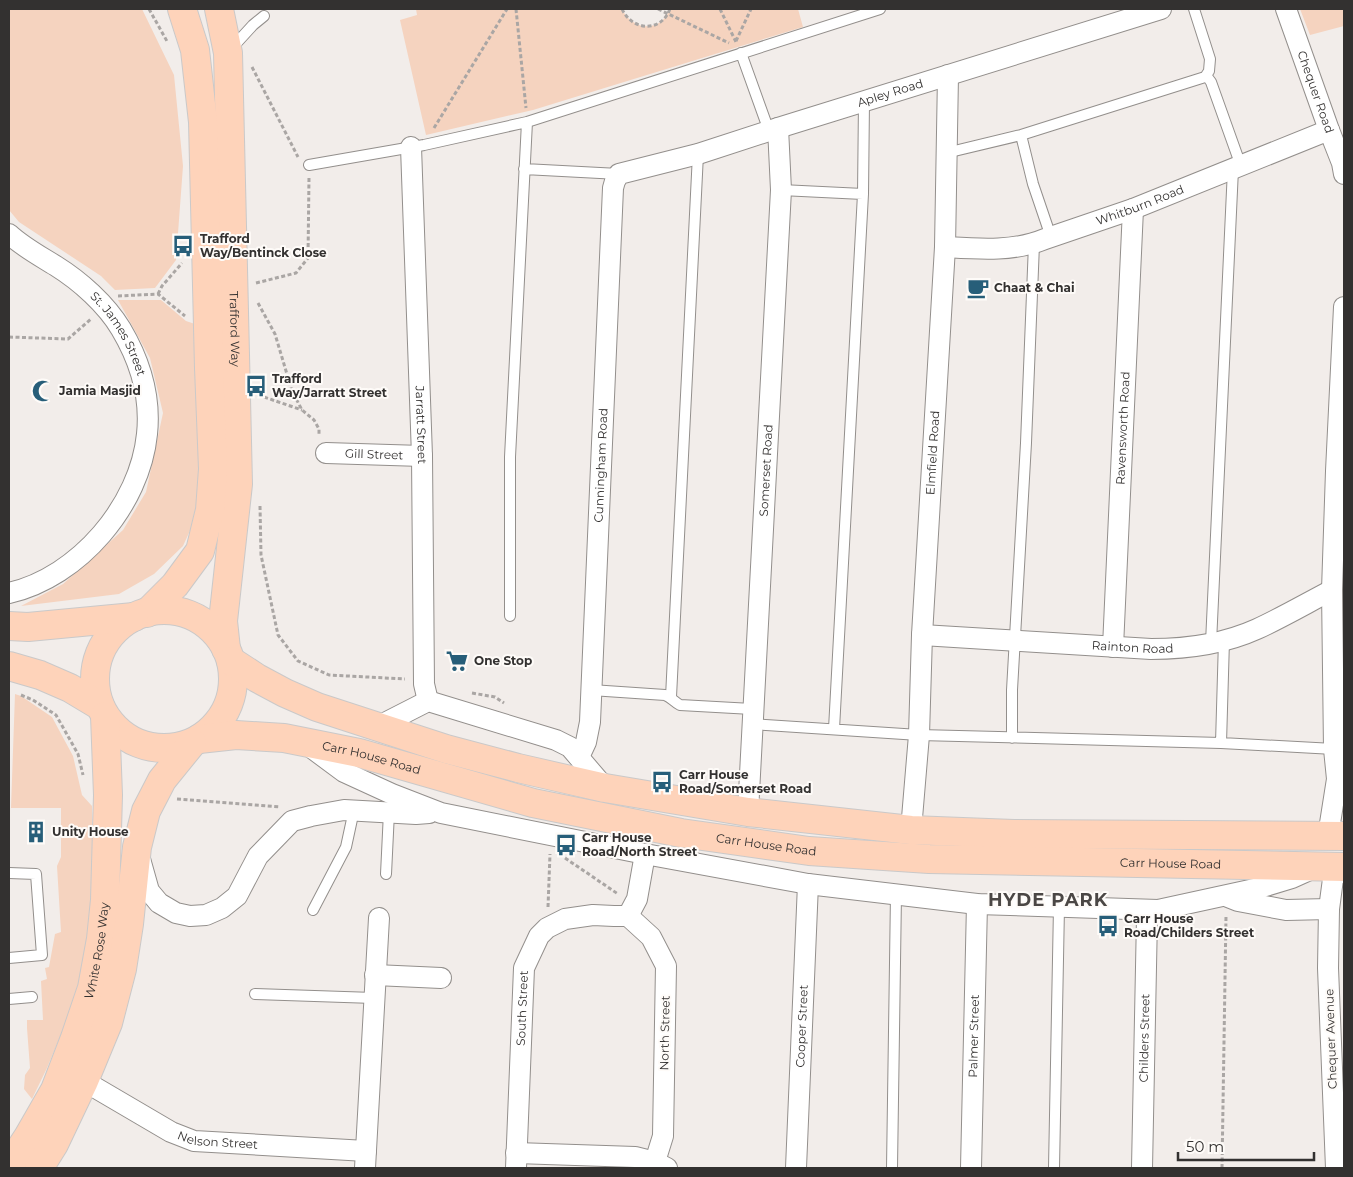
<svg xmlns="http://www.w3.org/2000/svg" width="1353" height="1177" font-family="Montserrat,sans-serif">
  <rect width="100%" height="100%" fill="#f2edea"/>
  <path fill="#f5d3bf" d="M 9,9 L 142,9 L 174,75 L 183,166 L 176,260 L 155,288 L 115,290 L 101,276 L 19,222 L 9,210 Z
    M 416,9 L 622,9 C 632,31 661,33 670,9 L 798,9 L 803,27 L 533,110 L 426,135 L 400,20 L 417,15 Z
    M 1300,9 L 1344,9 L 1344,26 L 1310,35 Z
    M 118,300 L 161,300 L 186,321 L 195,324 L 199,439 L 198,513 L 183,546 L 154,574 L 119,594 L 21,606 L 63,584 L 123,530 L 146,492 L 163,413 L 150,358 Z
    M 15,694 L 21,696 L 52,717 L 73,756 L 82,795 L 92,806 L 93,874 L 88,950 L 69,1015 L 47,1068 L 32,1099 L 24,1089 L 25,1075 L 30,1068 L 27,1028 L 27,1020 L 43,1020 L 41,981 L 47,979 L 45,968 L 49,967 L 55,934 L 61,932 L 57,866 L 61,857 L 61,808 L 11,808 Z"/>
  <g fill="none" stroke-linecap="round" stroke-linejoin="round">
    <g stroke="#938f8c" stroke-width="12">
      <path id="service" d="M 1194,9 L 1210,59 L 1209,71 L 1205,77
        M 231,49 L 253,25 L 264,16
        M 741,53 L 769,131
        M 1021,135 L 1033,184 L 1051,237
        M 946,153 L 1021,135 L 1205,77 L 1208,78 L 1211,82 L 1241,166
        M 309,165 L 424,145 L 527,122 L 880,9
        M 524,169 L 619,174
        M 781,190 L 863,194
        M 510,616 L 510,457 L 527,122
        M 1211,643 L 1233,169
        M 591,690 L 665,695 C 671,697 674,702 680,705 L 752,709
        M 671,697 L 698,154
        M 752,724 L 919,735 L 1221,743 L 1224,640
        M 834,729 L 863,194 L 864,101
        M 1012,738 L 1012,690 L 1026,443 L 1034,244
        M 1221,743 L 1334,749
        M 9,873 L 36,874 L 42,955 L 9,958
        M 386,874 L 389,812
        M 313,910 L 346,847 L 354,810
        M 255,994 L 374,998
        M 9,999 L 32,997
        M 892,1168 L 896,894
        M 1054,1168 L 1059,907"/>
    </g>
    <g stroke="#938f8c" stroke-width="22">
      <g id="minor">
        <path id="s1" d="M 1286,9 L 1329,130 L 1342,163 L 1344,174"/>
        <path id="s2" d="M 411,147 L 422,456 L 424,684 L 428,701"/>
        <path id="s3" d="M 9,234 C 23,247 40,256 56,266 C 80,281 106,304 121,329 C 140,361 151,396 147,434 C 140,505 79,577 9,593"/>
        <path id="s4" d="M 945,247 C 978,249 1014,252 1045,239 L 1133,209 L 1329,130"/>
        <path id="s5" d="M 326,453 L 422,456"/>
        <path id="s6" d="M 922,635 L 1151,649 C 1187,649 1224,644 1257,629 C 1283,617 1307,603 1332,590"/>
        <path id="s7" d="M 1113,647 L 1133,209"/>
        <path d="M 377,727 L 428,701 L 556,740 L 570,747 L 605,788"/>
        <path d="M 309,746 L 344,772 L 392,794 L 441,813 L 645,854 L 808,884 L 977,904 L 1158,910 L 1259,888 L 1292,878 L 1312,869"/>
        <path id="s8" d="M 579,757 L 586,742 L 590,722 L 613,188 L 615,181 L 619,174 L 698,154 L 778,128 L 1161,9"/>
        <path id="s9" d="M 748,812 L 781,190 L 778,128"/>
        <path id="s10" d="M 911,830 L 919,735 L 922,635 L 945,247 L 948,75"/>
        <path d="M 1328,836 L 1337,779 L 1334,749 L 1332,590 L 1336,471 L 1344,307"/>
        <path d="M 140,859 L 149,891 L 159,903 L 176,913 L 190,916 L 206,915 L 222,908 L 237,896 L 258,856 L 292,821 L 311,816 L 344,810 L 416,814 L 429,813"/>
        <path d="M 1228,897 L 1238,901 L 1286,910 L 1329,909"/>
        <path d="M 628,916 L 651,937 L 666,966 L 663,1136 L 653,1168"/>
        <path d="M 628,916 L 637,899 L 645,854"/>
        <path d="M 375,975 L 441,978"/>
        <path id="s11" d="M 84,1081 L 171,1132 L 194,1141 L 366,1151"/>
        <path d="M 516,1153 L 635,1157 L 655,1162 L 667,1168"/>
        <path d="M 365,1168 L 379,918"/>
        <path id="s12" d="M 516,1168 L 524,968 L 539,936 L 547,928 L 565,919 L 593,915 L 614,916 L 628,916"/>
        <path id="s13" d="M 796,1168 L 808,884"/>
        <path id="s14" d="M 971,1168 L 977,904"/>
        <path id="s15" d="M 1142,1168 L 1147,917 L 1143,910"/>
        <path d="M 1336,1168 L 1328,968 L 1329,909 L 1333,879 L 1343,867"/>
      </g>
    </g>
    <g stroke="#cac9c9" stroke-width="30">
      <g id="trunk">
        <path id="s16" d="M 219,9 L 228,53 L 238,484 L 223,621 L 226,649"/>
        <circle cx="164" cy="679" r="69"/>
        <path d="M 147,613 L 175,585 L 200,551 L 210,510 L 213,469 L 209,368 L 203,122 L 195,50 L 182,9"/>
        <path d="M 9,626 L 28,627 L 134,617"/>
        <path d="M 231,661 L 257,678 L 285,693 L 317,707 L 446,749 L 518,768 L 605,788 L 748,812 L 911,830 L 1014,834 L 1344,836"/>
        <path d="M 9,666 L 40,675 L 70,688 L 100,706"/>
        <path id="s17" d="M 199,739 L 236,735 L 284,738 L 359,753 L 533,803 L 681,833 L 809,851 L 929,859 L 1344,867"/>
        <path id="s18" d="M 9,1166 L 28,1137 L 55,1090 L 75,1038 L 92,988 L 101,939 L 105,900 L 108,795 L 105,716"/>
        <path d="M 39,1168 L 54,1144 L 84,1081 L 108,1023 L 122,969 L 129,924 L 137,847 L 146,811 L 162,780 L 192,743"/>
      </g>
    </g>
    <path stroke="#aaa6a4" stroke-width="3" stroke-dasharray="4 2.5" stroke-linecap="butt" d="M 149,9 L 168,43
      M 516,9 L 526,108
      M 622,9 C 632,31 661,33 670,9
      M 658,9 L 729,43
      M 720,9 L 736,42
      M 736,41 L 751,9
      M 252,67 L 298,157
      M 434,128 L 507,9
      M 256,283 L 296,273 L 308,258 L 309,177
      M 158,294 L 162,286 L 182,263
      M 118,296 L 158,294 L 185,316
      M 258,303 L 275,334 L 292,391 L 302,410 L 314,420 L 319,429 L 319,436
      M 9,337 L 68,339 L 91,319
      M 258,395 L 302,410
      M 260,506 L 261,555 L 278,635 L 298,661 L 329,675 L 405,679
      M 472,693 L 495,697 L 504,703
      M 21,695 L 33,700 L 56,715 L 78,754 L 83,775
      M 177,799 L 280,807
      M 565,858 L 618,894
      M 548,907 L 550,854
      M 1222,1168 L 1226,916"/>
    <use href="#service" stroke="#fff" stroke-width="10"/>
    <use href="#minor" stroke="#fff" stroke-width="20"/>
    <use href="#trunk" stroke="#fed3ba" stroke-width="28"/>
  </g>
  <defs>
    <g id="bus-bare" transform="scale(1.725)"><path d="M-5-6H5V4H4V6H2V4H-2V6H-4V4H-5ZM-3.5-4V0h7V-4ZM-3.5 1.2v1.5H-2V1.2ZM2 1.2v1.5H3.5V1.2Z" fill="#275e79" stroke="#fefbf8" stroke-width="2.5" paint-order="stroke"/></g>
    <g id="cafe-bare" transform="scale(1.725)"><path d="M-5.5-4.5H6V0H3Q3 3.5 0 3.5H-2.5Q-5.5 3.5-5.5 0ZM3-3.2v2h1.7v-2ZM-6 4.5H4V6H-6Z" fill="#275e79" stroke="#fefbf8" stroke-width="2.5" paint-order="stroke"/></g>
    <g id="mosque-bare" transform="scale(1.725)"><path d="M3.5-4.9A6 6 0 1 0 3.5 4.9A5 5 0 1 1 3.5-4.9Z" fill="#275e79" stroke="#fefbf8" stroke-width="2.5" paint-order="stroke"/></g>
    <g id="supermarket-bare" transform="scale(1.725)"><path d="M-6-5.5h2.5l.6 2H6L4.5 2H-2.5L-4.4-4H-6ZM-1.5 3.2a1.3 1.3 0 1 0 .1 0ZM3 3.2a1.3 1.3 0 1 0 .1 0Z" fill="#275e79" stroke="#fefbf8" stroke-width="2.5" paint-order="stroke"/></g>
    <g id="building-bare" transform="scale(1.725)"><path d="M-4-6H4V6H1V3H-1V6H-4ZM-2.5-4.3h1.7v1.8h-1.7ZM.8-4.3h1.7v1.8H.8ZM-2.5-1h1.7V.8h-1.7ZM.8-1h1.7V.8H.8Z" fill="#275e79" stroke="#fefbf8" stroke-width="2.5" paint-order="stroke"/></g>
  </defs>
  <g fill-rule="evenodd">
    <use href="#bus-bare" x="183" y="246"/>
    <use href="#cafe-bare" x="978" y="288"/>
    <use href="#bus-bare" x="256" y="386"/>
    <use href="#mosque-bare" x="43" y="391"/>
    <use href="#supermarket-bare" x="457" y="661"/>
    <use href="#bus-bare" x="662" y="782"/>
    <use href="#building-bare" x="36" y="832"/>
    <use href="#bus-bare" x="566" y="845"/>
    <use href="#bus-bare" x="1108" y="926"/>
  </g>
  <g text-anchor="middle" stroke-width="4" stroke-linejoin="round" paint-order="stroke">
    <g font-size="12" fill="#333130" stroke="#fefbf8">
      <text dy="4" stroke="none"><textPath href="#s1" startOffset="88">Chequer Road</textPath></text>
      <text dy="4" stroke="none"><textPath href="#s8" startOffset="870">Apley Road</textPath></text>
      <text dy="4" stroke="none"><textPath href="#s4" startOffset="202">Whitburn Road</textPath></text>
      <text dy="4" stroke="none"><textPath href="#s16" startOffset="321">Trafford Way</textPath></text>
      <text dy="4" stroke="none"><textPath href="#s3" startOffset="151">St. James Street</textPath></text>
      <text dy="4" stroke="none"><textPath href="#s2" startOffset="278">Jarratt Street</textPath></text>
      <text dy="4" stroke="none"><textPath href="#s7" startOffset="219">Ravensworth Road</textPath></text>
      <text dy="4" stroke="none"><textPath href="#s10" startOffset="378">Elmfield Road</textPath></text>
      <text dy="4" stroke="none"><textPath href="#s5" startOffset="48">Gill Street</textPath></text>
      <text dy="4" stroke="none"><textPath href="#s8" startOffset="294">Cunningham Road</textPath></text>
      <text dy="4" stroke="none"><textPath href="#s9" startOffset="342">Somerset Road</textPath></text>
      <text dy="4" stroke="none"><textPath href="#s6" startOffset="211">Rainton Road</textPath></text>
      <text dy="4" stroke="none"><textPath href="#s17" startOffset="175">Carr House Road</textPath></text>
      <text dy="4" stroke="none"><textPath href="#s17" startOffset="580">Carr House Road</textPath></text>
      <text dy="4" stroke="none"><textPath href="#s17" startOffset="985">Carr House Road</textPath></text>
      <text dy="4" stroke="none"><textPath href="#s18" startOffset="235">White Rose Way</textPath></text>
      <text dy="4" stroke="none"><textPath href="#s12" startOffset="160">South Street</textPath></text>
      <text dy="4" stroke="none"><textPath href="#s13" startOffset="142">Cooper Street</textPath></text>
      <text transform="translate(665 1033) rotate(-89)" y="4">North Street</text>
      <text dy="4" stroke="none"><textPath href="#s14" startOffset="132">Palmer Street</textPath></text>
      <text dy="4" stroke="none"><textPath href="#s15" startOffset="130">Childers Street</textPath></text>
      <text transform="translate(1331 1039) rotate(-92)" y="4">Chequer Avenue</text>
      <text dy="4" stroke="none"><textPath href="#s11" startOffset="149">Nelson Street</textPath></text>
    </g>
    <g font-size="12" font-weight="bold" fill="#333130" stroke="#fefbf8" text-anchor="start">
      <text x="200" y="243">Trafford<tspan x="200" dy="14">Way/Bentinck Close</tspan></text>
      <text x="994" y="292">Chaat &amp; Chai</text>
      <text x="272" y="383">Trafford<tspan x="272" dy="14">Way/Jarratt Street</tspan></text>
      <text x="59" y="395">Jamia Masjid</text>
      <text x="474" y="665">One Stop</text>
      <text x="679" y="779">Carr House<tspan x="679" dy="14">Road/Somerset Road</tspan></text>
      <text x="52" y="836">Unity House</text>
      <text x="582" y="842">Carr House<tspan x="582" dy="14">Road/North Street</tspan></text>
      <text x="1124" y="923">Carr House<tspan x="1124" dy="14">Road/Childers Street</tspan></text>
    </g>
    <g font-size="18" font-weight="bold" letter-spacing="1" fill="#4b4745" stroke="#fefbf8">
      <text x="1048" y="906">HYDE PARK</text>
    </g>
  </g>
  <rect width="1353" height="1177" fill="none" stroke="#333130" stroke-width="20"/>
  <path d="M1178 1152v8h136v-8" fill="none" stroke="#333130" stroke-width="2.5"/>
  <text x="1186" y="1152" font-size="15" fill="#333130" stroke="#fefbf8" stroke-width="4" paint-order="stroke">50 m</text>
</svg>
